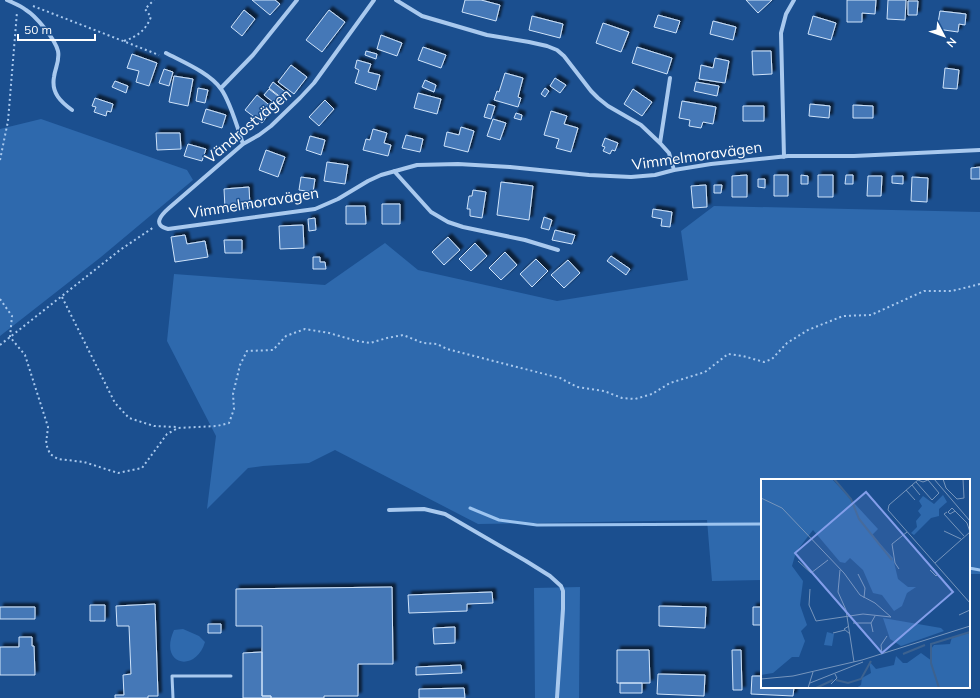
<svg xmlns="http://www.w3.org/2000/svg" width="980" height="698" font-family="Mulish,sans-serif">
  <defs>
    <filter id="shadow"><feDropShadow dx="3.5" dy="-3.5" stdDeviation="1" flood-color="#0009"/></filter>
  </defs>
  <rect width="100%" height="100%" fill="#1b4f8f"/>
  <path fill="#2e69ad" d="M 41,119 L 187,170 L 193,180 L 101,257 L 0,336 L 0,129 Z
    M 714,206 L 980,212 L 980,574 L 969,574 L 969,480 L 762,480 L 762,580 L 712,581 L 707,520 L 478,524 L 335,450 L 309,463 L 263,466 L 248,468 L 207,509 L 216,436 L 167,341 L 174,274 L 325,285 L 385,243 L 418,270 L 557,301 L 688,280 L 681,231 Z
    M 580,587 L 579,698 L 535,698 L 534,588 Z
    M 183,629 L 199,636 L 205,642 C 196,673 158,666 174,630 Z"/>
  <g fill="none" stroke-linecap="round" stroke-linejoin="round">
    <path stroke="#9cc4f0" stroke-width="3" d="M 470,508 L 499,520 L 537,525 L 762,524
      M 969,568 L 980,570"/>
  </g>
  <path fill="#4478b7" stroke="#cfe3fa" filter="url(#shadow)" d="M 252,0 L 275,0 L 280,4 L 270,15 Z
    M 465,0 L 481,0 L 500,5 L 496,21 L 462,12 Z
    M 746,0 L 772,0 L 758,13 Z
    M 847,0 L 876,0 L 875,14 L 862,13 L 862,22 L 847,22 Z
    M 888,0 L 906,0 L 905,20 L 887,19 Z
    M 908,1 L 918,1 L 917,15 L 908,15 Z
    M 244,10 L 255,19 L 242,36 L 231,27 Z
    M 329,10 L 345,22 L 322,52 L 306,40 Z
    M 940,11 L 966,14 L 965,25 L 959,24 L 958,32 L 937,29 Z
    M 658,15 L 680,21 L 676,33 L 654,27 Z
    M 532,16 L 563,24 L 560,38 L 529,30 Z
    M 813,16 L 836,23 L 831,40 L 808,34 Z
    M 713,21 L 736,27 L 733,40 L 710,34 Z
    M 603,23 L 629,32 L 621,52 L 596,43 Z
    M 381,35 L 402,43 L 397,56 L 377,49 Z
    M 423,47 L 446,55 L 441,68 L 418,60 Z
    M 637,47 L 672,58 L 667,74 L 632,63 Z
    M 366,51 L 377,54 L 376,59 L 365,55 Z
    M 752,51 L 771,51 L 772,74 L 753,75 Z
    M 132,54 L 157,63 L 149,86 L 136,82 L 139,71 L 127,68 Z
    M 715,58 L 729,61 L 725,83 L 699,79 L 701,65 L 713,68 Z
    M 357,60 L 371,64 L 368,72 L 380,75 L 376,90 L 355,83 L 359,70 L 355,68 Z
    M 291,65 L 307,77 L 294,94 L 278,82 Z
    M 945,68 L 959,70 L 957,89 L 943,88 Z
    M 164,69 L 173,72 L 169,86 L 159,83 Z
    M 505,73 L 523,78 L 518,97 L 521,98 L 518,107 L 494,100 L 497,91 L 499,92 Z
    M 174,76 L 193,79 L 188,106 L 169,102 Z
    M 555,78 L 566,85 L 560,93 L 550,86 Z
    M 425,80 L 436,85 L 434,92 L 422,87 Z
    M 115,81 L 128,86 L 126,93 L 112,87 Z
    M 273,82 L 287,93 L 283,99 L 269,88 Z
    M 696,82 L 719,86 L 717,96 L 694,91 Z
    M 198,88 L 208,90 L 205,103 L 196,101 Z
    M 545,88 L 549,91 L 545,97 L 541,94 Z
    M 269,89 L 283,100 L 278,106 L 264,95 Z
    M 633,89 L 652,102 L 642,116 L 624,104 Z
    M 418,93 L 441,99 L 437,114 L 414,108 Z
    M 257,95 L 273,108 L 262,123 L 245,110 Z
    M 95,98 L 113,104 L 111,112 L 107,111 L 106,116 L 94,112 L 96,107 L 92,106 Z
    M 325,100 L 334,109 L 319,126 L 309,117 Z
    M 682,101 L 716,107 L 713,124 L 703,122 L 701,128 L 689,126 L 690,120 L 679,118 Z
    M 488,104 L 495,106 L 491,119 L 484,117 Z
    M 810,104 L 830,106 L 829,118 L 809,116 Z
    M 853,105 L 873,106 L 873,118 L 853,118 Z
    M 743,106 L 764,106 L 764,121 L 743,121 Z
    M 206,109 L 226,115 L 222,128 L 202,122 Z
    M 551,111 L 567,116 L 564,124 L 578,128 L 571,152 L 556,148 L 559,139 L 544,135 Z
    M 516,113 L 522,115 L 521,120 L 514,118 Z
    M 493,119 L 506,123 L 500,140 L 487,136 Z
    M 461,127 L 474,131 L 468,152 L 444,146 L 447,132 L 459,135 Z
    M 373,129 L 387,133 L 384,143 L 391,145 L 388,156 L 363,150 L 366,139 L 370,140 Z
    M 156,133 L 180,133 L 181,149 L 157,150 Z
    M 406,135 L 423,139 L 420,152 L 402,148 Z
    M 310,136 L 325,140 L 321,155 L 306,150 Z
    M 605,138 L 618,143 L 615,151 L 612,150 L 610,154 L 603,151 L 605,147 L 602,146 Z
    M 188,144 L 206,149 L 202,161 L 184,156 Z
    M 266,150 L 285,157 L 278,177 L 259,170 Z
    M 327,162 L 348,165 L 345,184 L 324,181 Z
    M 980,167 L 980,179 L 971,179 L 971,168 Z
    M 747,175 L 747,197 L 732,197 L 732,176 Z
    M 774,175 L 788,175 L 788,196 L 774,196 Z
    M 801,175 L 808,176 L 808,184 L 801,184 Z
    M 818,175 L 833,175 L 833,197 L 818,197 Z
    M 846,175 L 853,175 L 853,184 L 845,184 Z
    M 868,176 L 882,176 L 881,196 L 867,196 Z
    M 892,176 L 903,176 L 903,184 L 892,183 Z
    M 301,177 L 315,179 L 313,192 L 299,190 Z
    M 912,177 L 928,178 L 927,202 L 911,201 Z
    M 758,179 L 765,179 L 765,188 L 758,187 Z
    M 501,182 L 533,186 L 529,220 L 497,215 Z
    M 706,185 L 707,207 L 693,208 L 691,186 Z
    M 714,185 L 722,185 L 721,193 L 714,193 Z
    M 249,187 L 250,206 L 225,208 L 224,189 Z
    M 473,190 L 486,192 L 482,218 L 470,216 L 470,209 L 467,209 L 469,196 L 472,196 Z
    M 382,204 L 400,204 L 400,224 L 382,224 Z
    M 346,206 L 365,206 L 366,224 L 346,224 Z
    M 653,209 L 672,212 L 670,227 L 661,226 L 662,219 L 652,217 Z
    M 544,217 L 552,220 L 549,230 L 541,228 Z
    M 315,218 L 316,230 L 309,231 L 308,219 Z
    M 303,225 L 304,248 L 280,249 L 279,226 Z
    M 555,230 L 575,235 L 572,244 L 552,240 Z
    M 185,235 L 187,244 L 205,241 L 208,257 L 175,262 L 171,237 Z
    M 448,237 L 460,250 L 444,265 L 432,252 Z
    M 224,240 L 242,240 L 242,253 L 225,253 Z
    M 475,243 L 487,256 L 471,271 L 459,259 Z
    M 505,252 L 517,265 L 501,280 L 489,268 Z
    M 611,256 L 630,269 L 626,275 L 607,261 Z
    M 313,257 L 320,257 L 320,262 L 325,262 L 326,269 L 313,269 Z
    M 536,259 L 548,271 L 532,287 L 520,274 Z
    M 568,260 L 580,273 L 564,288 L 551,275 Z
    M 392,587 L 393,664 L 358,664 L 358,696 L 324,696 L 324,698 L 271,698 L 271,696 L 262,696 L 262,626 L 236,626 L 236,589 Z
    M 492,592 L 493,603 L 467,604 L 467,611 L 409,613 L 408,595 Z
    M 155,604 L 158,696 L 148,696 L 148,698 L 115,698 L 115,695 L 124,695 L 123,675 L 131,674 L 129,626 L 117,626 L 116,606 Z
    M 90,605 L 105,605 L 105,621 L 90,621 Z
    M 659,606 L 706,607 L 705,628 L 659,626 Z
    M 0,607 L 35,607 L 35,619 L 0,619 Z
    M 753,607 L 762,607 L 762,625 L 753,625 Z
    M 208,624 L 221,624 L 221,633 L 208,633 Z
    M 455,627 L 455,643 L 434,644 L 433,628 Z
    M 19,637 L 32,637 L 32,646 L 34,646 L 35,675 L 0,675 L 0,647 L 19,647 Z
    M 617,650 L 649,650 L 650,683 L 617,683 Z
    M 732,650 L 741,650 L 742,690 L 733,690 Z
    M 262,652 L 262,696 L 271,696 L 271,698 L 243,698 L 243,653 Z
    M 461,665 L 462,673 L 416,675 L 416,667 Z
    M 658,674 L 705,675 L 704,696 L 657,694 Z
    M 752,676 L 762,676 L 762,687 L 794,687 L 793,696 L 751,694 Z
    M 620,683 L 642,683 L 642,693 L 620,693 Z
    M 464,688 L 465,698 L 419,698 L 419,689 Z"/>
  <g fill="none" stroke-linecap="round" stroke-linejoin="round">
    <path stroke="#a9c9ee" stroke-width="2" stroke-dasharray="2 3" stroke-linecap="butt" d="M 33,6 L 159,55
      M 124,41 C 138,36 145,31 151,17 L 145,9 L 154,0
      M 0,160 L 8,121 L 17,12
      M 62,297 L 115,403 L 129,418 L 154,426 L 177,427
      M 0,299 L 12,316 L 10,337 L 25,355 L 48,427 L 46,444 L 50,454 L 58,459 L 84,462 L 118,473 L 142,468 L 167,434 L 178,428 L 217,426 L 229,423 L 234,409 L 233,394 L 240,365 L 247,351 L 273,350 L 286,336 L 305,329 L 329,333 L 357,341 L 370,343 L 387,338 L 403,335 L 423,343 L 437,344 L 447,349 L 560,378 L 577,387 L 604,391 L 622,398 L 635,399 L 652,394 L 670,383 L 705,372 L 728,354 L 743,356 L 764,362 L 772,359 L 787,343 L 808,330 L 843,316 L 871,315 L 924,291 L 952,291 L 980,284
      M 0,345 L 120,250 L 154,227"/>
    <path stroke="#a9c9ee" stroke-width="3" d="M 173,698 L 172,676 L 231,676"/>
    <path stroke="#a9c9ee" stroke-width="4" d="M 7,0 C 13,3 20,5 26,10 C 36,16 55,39 58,51 C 60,61 55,68 54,77 C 51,93 61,102 72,110
      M 374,0 L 314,83 L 300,98 L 271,126 L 259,135 L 243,144 L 169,208 C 161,215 152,225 168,229 L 315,209 L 338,199 L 368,181 L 381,175 L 417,165 L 458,164 L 510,167 L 589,175 L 631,177 L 655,175 L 674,170 L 711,164 L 788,156 L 854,156 L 980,150
      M 396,0 L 422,16 L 487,35 L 529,42 L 547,46 L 557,50 L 564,56 L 591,91 L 598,98 L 608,106 L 641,125 L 660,143 L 669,153 L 674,170
      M 166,53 C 183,62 210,73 221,89 C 230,101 238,129 243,144
      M 221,88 L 253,55 L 297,0
      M 660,143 L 670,78
      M 784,157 L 781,33 L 786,14 L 794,0
      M 394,171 L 431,212 L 448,222 L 463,227 L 525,240 L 558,250
      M 389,510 L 424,509 L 445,514 L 526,561 L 550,576 L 561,586 L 563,591 L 563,609 L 557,698"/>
  </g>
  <g text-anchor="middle" stroke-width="3" stroke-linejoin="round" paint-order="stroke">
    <g font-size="15" fill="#fff" stroke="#1b4f8f">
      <text transform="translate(248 126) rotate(-40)" y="5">Vändrostvägen</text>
      <text transform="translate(697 156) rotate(-8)" y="5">Vimmelmoravägen</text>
      <text transform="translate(254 203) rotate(-9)" y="5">Vimmelmoravägen</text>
    </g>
  </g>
  <g transform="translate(761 479)">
    <rect width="209" height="209" fill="#1b4f8f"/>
    <path d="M 2,0 L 71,0 L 117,50 L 111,56 L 132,79 L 137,100 L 147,108 L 155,108 L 146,114 L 141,127 L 133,132 L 121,116 L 112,114 L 102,91 L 89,79 L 84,84 L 79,83 L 52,51 L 35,73 L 31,87 L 42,102 L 39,126 L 46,146 L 40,152 L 44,162 L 38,178 L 31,178 L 12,194 L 0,196 L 0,5 ZM 162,17 L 173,25 L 182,16 L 186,23 L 178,30 L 178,37 L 170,39 L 153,56 L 150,54 L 156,48 L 155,42 L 160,36 L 157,32 L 161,27 L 158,22 ZM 122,139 L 180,149 L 183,152 L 140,167 L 129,160 ZM 66,153 L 73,155 L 71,167 L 63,166 ZM 209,154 L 209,209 L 95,209 L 100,206 L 101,199 L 110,194 L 108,182 L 115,190 L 133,186 L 135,177 L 142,184 L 146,184 L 160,174 L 171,182 L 170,170 L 173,166 L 189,165 L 191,158 Z" fill="#2e69ad"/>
    <path fill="none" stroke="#3c6290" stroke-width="2" d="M 73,0 L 90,20 L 98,40 L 131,81M 142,175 L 164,166M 75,201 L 87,204 L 100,200 L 110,182M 55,209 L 72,201M 178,209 L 170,184 L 170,165 L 209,153"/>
    <path fill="none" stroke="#7695bc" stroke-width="1" d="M 158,0 L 128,26 L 127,31 L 209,124M 173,0 L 209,42M 182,0 L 185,9 L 196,20 L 203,19 L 202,0M 155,3 L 171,21 L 178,14 L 167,1 L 162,3 L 157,1M 151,6 L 159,16M 145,11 L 154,21M 0,19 L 21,29 L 83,94 L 99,116 L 114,124 L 130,138M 194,32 L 189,35 L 187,33 L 191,29 L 206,44 L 209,53M 186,33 L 183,35 L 203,57M 183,52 L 200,60M 37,82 L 50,94 L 67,81M 174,84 L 209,53M 138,90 L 134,84 L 131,65 L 146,53M 79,91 L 77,113 L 85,131 L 93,183M 169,91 L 175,97 L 177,95 L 172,89M 97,95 L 104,109 L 103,119M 49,110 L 48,126 L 55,142 L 102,135 L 130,138M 198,136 L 209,131M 92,144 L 110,144M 88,147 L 83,150 L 89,155M 112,153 L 110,144 L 114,137M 72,154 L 84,151M 121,175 L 120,166 L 126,157M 0,200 L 32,197 L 101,181 L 209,147M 49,204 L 102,183M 70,205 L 76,199 L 74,195M 47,209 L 52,193"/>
    <path fill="#839eea" fill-opacity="0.15" stroke="#839eea" stroke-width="2" d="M 105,13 L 192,113 L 121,174 L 34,74 Z"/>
    <rect width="209" height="209" fill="none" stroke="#fff" stroke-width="2"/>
  </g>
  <g transform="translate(944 36) rotate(131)" stroke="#1b4f8f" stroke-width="3" paint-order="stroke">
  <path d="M0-3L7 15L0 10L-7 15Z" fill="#ffffff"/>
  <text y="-6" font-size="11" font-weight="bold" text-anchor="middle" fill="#ffffff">N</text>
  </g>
  <path d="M18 34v6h77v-6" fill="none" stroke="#ffffff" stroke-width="2"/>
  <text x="24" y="34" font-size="12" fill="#ffffff" stroke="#1b4f8f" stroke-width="3" paint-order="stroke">50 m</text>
</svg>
